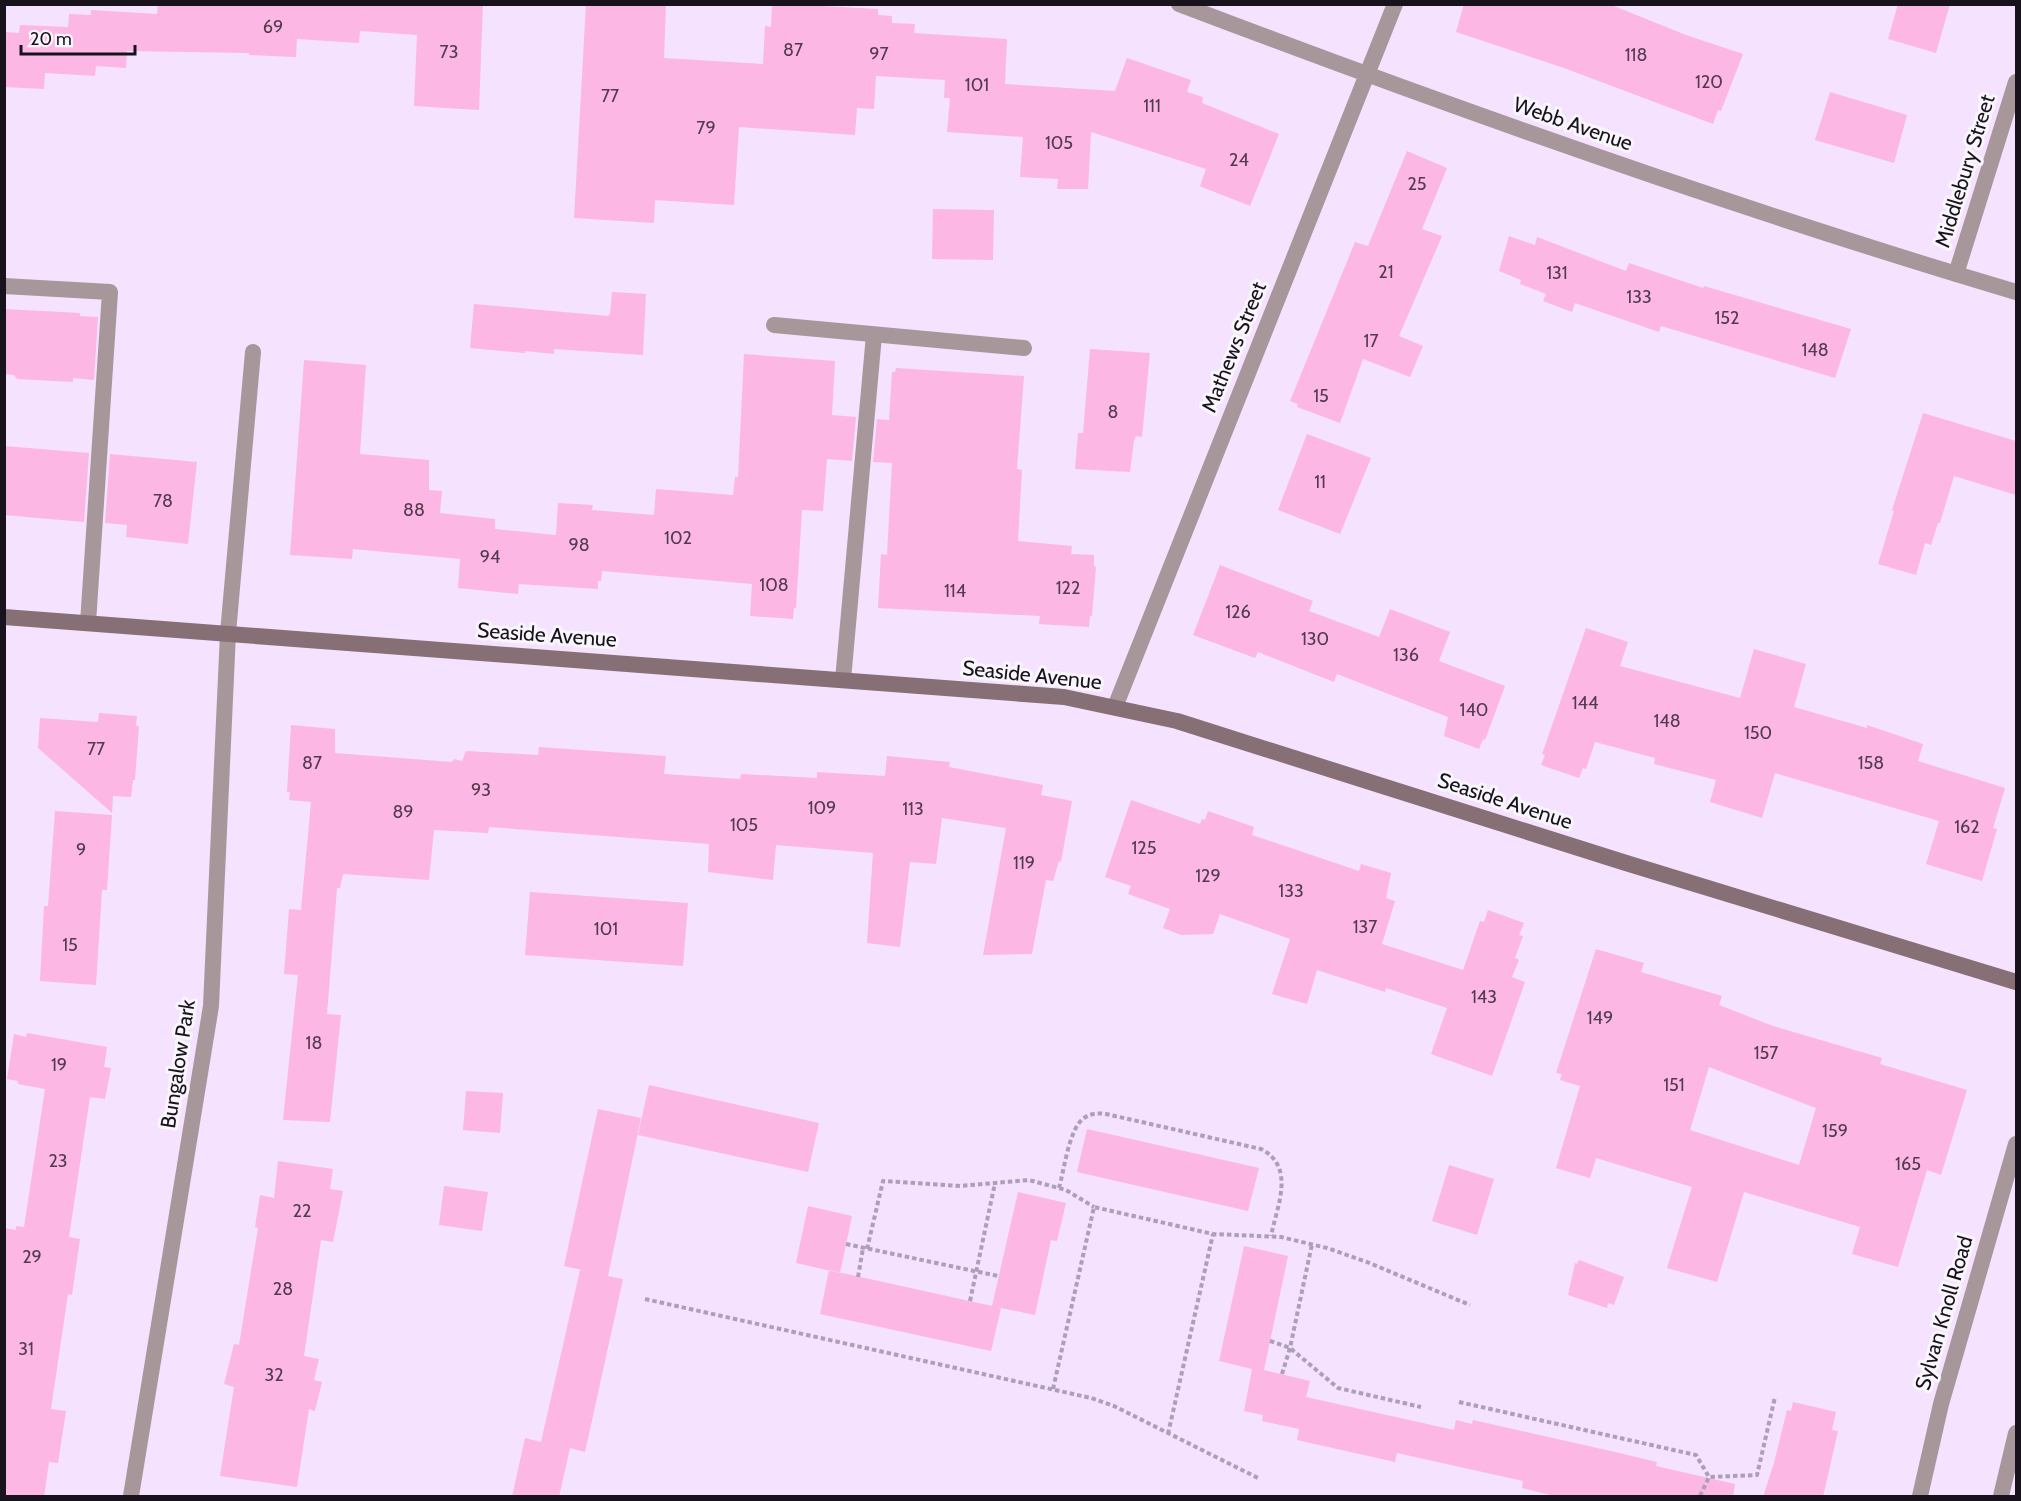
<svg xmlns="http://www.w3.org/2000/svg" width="2021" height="1501" font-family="Cabin,sans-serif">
  <rect width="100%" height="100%" fill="#f4e2ff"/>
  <path fill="#fcb7e5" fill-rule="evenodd" d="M 158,4 L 483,4 L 479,110 L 414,106 L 417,35 L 360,31 L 359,43 L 297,39 L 296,57 L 249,55 L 249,53 L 127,51 L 126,68 L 96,66 L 95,76 L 45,73 L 44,89 L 4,87 L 4,32 L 19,33 L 20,25 L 68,27 L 69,14 L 91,15 L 91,10 L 157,14 Z
    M 586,4 L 666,4 L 664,58 L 763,64 L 765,26 L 771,27 L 772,4 L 822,4 L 822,6 L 878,9 L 878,15 L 892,16 L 892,23 L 915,24 L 914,33 L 1007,39 L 1005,84 L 1115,91 L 1127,58 L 1191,80 L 1187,92 L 1203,97 L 1202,103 L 1279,134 L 1250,206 L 1202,187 L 1200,186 L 1206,169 L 1091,132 L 1088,189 L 1057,189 L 1058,179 L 1020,177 L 1023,137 L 947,132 L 950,98 L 944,98 L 945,80 L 876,76 L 874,109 L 857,108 L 855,135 L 739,127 L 734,205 L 655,200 L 654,223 L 574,218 Z
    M 1464,4 L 1609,4 L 1686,35 L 1743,54 L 1721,111 L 1718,110 L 1713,124 L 1564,68 L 1456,32 Z
    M 1898,4 L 1950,4 L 1936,53 L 1888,39 Z
    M 1830,92 L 1907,115 L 1894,163 L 1815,140 Z
    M 1407,151 L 1447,168 L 1422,229 L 1442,236 L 1399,336 L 1423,346 L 1410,377 L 1363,359 L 1340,423 L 1297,407 L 1298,404 L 1290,401 L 1355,242 L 1368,246 Z
    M 933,209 L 994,210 L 993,260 L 932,259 Z
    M 1509,236 L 1535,245 L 1537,237 L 1626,271 L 1629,263 L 1703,288 L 1704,286 L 1851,329 L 1835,378 L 1661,326 L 1659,332 L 1575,303 L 1572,312 L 1543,301 L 1546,294 L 1520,284 L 1521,280 L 1499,271 Z
    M 612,292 L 646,294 L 643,355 L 554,349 L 554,354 L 525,351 L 525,353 L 470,348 L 474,304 L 608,316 L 610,314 Z
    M 4,309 L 80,313 L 80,316 L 98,317 L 94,380 L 73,378 L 73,382 L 17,379 L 14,375 L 4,374 Z
    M 1090,349 L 1150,353 L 1142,437 L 1136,436 L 1134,441 L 1130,472 L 1075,469 L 1078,433 L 1083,433 Z
    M 744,354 L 835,361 L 832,415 L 856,417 L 852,461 L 827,459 L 823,511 L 802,510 L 796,608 L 794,608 L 793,619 L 750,616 L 752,584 L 602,571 L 601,581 L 598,581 L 598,589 L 519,584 L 518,594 L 458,588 L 460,559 L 353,549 L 352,559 L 290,555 L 304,360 L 366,365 L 360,454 L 429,460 L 429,490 L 442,491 L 440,513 L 495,519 L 495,529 L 556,535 L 558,503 L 593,505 L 592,510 L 654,515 L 656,489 L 733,495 L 735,477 L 738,477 Z
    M 896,368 L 1024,376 L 1017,469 L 1022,470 L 1018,541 L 1072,546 L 1071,554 L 1094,555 L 1094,566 L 1096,567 L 1092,616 L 1090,616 L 1089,627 L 1039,624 L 1040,616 L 878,608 L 881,554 L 887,555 L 892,463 L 873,462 L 877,419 L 889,420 L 892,372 L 895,372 Z
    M 1923,413 L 2016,441 L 2016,495 L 1954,476 L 1940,523 L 1938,523 L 1931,545 L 1925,543 L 1916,575 L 1878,564 L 1894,511 L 1892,510 Z
    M 1307,434 L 1371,458 L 1340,534 L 1278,510 Z
    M 4,446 L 89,453 L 84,522 L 4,515 Z
    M 110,454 L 197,462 L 188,544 L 126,537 L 127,525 L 105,523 Z
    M 1220,565 L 1313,601 L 1309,611 L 1379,637 L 1390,609 L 1450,632 L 1439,661 L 1505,686 L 1485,740 L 1483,739 L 1479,749 L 1444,736 L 1448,717 L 1337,674 L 1334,682 L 1258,652 L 1255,658 L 1193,635 Z
    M 1586,628 L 1628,642 L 1620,666 L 1740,698 L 1754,649 L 1806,664 L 1794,707 L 1867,728 L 1867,725 L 1923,744 L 1918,761 L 2005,788 L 1993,828 L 1997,829 L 1982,881 L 1926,864 L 1939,821 L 1775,773 L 1762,818 L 1710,802 L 1716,780 L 1654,764 L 1655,758 L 1595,742 L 1586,769 L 1583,768 L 1579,778 L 1541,765 L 1545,755 L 1542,754 Z
    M 99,713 L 137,716 L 136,726 L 139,726 L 135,780 L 133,780 L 131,797 L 113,796 L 112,813 L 38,748 L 40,718 L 98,722 Z
    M 291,725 L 335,729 L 335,753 L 452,762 L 454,759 L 462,761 L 466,751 L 538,755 L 539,747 L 666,756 L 664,774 L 740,779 L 741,774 L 817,778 L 817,772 L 885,776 L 887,756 L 950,762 L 949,767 L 1043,785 L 1041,795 L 1072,801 L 1061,862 L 1059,861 L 1053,881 L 1046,880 L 1032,954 L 983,955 L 1006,828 L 942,818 L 936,864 L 910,862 L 900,947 L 867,943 L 873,853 L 776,845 L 773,880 L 708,872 L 709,844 L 489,827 L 488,833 L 434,830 L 429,880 L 343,874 L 340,888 L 337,888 L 327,1014 L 341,1015 L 330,1122 L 283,1120 L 298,975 L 284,974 L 289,909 L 301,910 L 311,802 L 289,800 L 290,792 L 287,792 Z
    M 1131,800 L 1200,824 L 1202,819 L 1205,820 L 1208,811 L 1254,827 L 1252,835 L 1359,871 L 1361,864 L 1391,873 L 1386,898 L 1395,901 L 1382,944 L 1463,970 L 1480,921 L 1484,922 L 1488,910 L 1524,923 L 1519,935 L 1523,936 L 1515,958 L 1519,960 L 1512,977 L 1525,982 L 1492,1076 L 1431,1054 L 1447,1008 L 1386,988 L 1385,992 L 1317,970 L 1307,1004 L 1272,994 L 1290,939 L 1220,914 L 1213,934 L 1181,935 L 1163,928 L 1170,909 L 1128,894 L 1131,886 L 1105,877 Z
    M 55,811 L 112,815 L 107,890 L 102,890 L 96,985 L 40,981 L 44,906 L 48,906 Z
    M 530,892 L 688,903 L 683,966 L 525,955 Z
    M 1596,949 L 1644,963 L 1641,972 L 1722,996 L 1719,1005 L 1773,1026 L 1882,1058 L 1880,1064 L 1967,1090 L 1941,1175 L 1927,1170 L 1898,1267 L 1852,1254 L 1860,1227 L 1744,1192 L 1717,1282 L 1667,1268 L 1692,1187 L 1596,1158 L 1590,1178 L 1556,1168 L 1580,1086 L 1560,1080 L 1562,1074 L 1556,1073 ZM 1709,1067 L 1816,1108 L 1799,1165 L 1690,1130 Z
    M 27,1033 L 107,1047 L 104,1067 L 111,1068 L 105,1099 L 90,1097 L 69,1237 L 80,1239 L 72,1295 L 68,1294 L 51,1409 L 66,1411 L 58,1463 L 49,1462 L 44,1497 L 4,1497 L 4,1228 L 16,1230 L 16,1226 L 24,1227 L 45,1089 L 18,1084 L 18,1081 L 7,1079 L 14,1034 L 26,1037 Z
    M 649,1085 L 819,1123 L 808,1172 L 638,1135 Z
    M 466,1091 L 503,1093 L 500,1133 L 463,1130 Z
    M 598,1109 L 641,1118 L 608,1276 L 623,1279 L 615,1316 L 585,1452 L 570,1448 L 559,1497 L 512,1497 L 525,1438 L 541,1442 L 580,1270 L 587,1271 L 564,1266 Z
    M 1087,1129 L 1259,1168 L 1248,1211 L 1077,1172 Z
    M 278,1161 L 333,1169 L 330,1189 L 343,1191 L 333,1242 L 321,1240 L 304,1356 L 319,1359 L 314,1380 L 322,1382 L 315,1411 L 309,1409 L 297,1487 L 220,1476 L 234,1387 L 224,1384 L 234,1344 L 239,1345 L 258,1228 L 255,1227 L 260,1195 L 274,1198 Z
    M 1449,1165 L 1494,1179 L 1477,1235 L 1432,1221 Z
    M 444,1186 L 488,1192 L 482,1231 L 439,1225 Z
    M 1018,1192 L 1066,1203 L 1057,1241 L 1051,1240 L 1035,1315 L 992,1306 Z
    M 808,1206 L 852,1216 L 840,1273 L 796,1263 Z
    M 1244,1246 L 1288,1256 L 1264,1370 L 1310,1381 L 1306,1397 L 1454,1430 L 1456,1420 L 1472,1424 L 1473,1420 L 1615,1452 L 1657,1462 L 1656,1466 L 1735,1484 L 1733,1497 L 1558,1497 L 1522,1488 L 1523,1481 L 1397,1453 L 1395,1462 L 1297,1440 L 1299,1429 L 1262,1421 L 1263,1415 L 1244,1411 L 1252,1369 L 1219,1361 Z
    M 1579,1260 L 1624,1277 L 1614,1305 L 1608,1303 L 1607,1308 L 1568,1295 L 1575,1263 L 1577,1264 Z
    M 829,1270 L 1001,1308 L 991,1351 L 820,1314 Z
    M 1793,1402 L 1836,1412 L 1832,1430 L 1838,1431 L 1823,1497 L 1763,1497 L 1774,1463 L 1787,1410 L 1791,1411 Z"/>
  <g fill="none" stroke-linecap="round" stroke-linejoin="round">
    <path stroke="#ad9fb6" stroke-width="4" stroke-dasharray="4.5 3" stroke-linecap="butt" d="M 1059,1188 C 1064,1171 1069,1128 1084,1118 C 1091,1113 1098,1113 1106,1114 L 1261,1149 C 1296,1167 1277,1206 1271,1236
      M 846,1244 L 998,1276
      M 867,1249 L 883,1181 L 960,1186 L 1029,1180 L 1066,1190 L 1094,1207
      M 858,1277 L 863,1248
      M 645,1299 L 1091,1398 L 1114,1406 L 1260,1479
      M 970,1301 L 995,1183
      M 1270,1341 L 1290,1348 L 1338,1388 L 1421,1407
      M 1282,1374 L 1290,1348 L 1312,1244
      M 1053,1389 L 1094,1207 L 1213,1234 L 1281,1237 L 1327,1248 L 1367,1262 L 1470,1305
      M 1459,1402 L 1696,1455 L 1709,1477
      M 1168,1434 L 1213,1234
      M 1700,1496 L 1709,1477 L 1757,1475 L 1775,1397"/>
    <path stroke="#a7979b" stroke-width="16" d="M 4,286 L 110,292 L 88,623
      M 774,325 L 1024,348
      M 228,633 L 253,352
      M 843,680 L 874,335"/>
    <path stroke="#a7979b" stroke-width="16" d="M 1179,4 C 1455,109 1733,208 2016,292
      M 1956,274 L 2016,82
      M 1115,707 L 1395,4
      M 131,1496 L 211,1006 L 228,633
      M 1920,1496 L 1941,1404 L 2016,1144
      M 2001,1496 L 2016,1433"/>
    <path stroke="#867075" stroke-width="16" d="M 4,617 L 1064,697 L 1177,721 L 1626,863 L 2016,982"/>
  </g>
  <g text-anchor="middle" stroke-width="6" stroke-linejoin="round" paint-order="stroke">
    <g font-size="18" fill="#513b4e">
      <text x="273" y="33">69</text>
      <text x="793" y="56">87</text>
      <text x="449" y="58">73</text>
      <text x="879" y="60">97</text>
      <text x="1636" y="61">118</text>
      <text x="1709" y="88">120</text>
      <text x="977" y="91">101</text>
      <text x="610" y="102">77</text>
      <text x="1152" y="112">111</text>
      <text x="706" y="134">79</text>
      <text x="1059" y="149">105</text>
      <text x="1239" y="166">24</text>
      <text x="1417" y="190">25</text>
      <text x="1386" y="278">21</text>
      <text x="1557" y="279">131</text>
      <text x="1639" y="303">133</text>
      <text x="1727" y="324">152</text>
      <text x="1371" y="347">17</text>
      <text x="1815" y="356">148</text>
      <text x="1321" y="402">15</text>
      <text x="1113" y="418">8</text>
      <text x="1320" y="488">11</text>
      <text x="163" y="507">78</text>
      <text x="414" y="516">88</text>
      <text x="678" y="544">102</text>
      <text x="579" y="551">98</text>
      <text x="490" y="563">94</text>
      <text x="774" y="591">108</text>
      <text x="1068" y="594">122</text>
      <text x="955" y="597">114</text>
      <text x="1238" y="618">126</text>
      <text x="1315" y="645">130</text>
      <text x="1406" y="661">136</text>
      <text x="1585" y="709">144</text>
      <text x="1474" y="716">140</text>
      <text x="1667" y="727">148</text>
      <text x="1758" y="739">150</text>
      <text x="96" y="755">77</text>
      <text x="312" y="769">87</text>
      <text x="1871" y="769">158</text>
      <text x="481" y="796">93</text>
      <text x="822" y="814">109</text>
      <text x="913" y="815">113</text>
      <text x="403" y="818">89</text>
      <text x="744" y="831">105</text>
      <text x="1967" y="833">162</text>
      <text x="1144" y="854">125</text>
      <text x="81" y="856">9</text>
      <text x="1024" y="869">119</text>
      <text x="1208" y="882">129</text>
      <text x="1291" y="897">133</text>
      <text x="1365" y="933">137</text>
      <text x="606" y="935">101</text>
      <text x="70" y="951">15</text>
      <text x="1484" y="1003">143</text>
      <text x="1600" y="1024">149</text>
      <text x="314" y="1049">18</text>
      <text x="1766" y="1059">157</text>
      <text x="59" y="1071">19</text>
      <text x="1674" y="1091">151</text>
      <text x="1835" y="1137">159</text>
      <text x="58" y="1167">23</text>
      <text x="1908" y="1170">165</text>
      <text x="302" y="1217">22</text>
      <text x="32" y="1263">29</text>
      <text x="283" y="1295">28</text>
      <text x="26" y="1355">31</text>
      <text x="274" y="1381">32</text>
    </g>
    <g font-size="21" fill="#18121c" stroke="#f9f6fb">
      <text transform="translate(1573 124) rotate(19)" y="7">Webb Avenue</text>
      <text transform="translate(1965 171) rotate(-73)" y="7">Middlebury Street</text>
      <text transform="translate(1234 347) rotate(-68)" y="7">Mathews Street</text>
      <text transform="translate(547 635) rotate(4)" y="7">Seaside Avenue</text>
      <text transform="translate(1032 675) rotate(6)" y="7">Seaside Avenue</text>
      <text transform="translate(1505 801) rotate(18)" y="7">Seaside Avenue</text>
      <text transform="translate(178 1064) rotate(-81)" y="7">Bungalow Park</text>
      <text transform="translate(1944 1313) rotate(-74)" y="7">Sylvan Knoll Road</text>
    </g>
  </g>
  <rect width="2021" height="1501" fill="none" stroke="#18121c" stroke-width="12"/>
  <path d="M21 45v9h114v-9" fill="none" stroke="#18121c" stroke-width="3"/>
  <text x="30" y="45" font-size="18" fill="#18121c" stroke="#f9f6fb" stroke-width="4.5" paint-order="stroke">20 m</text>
</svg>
